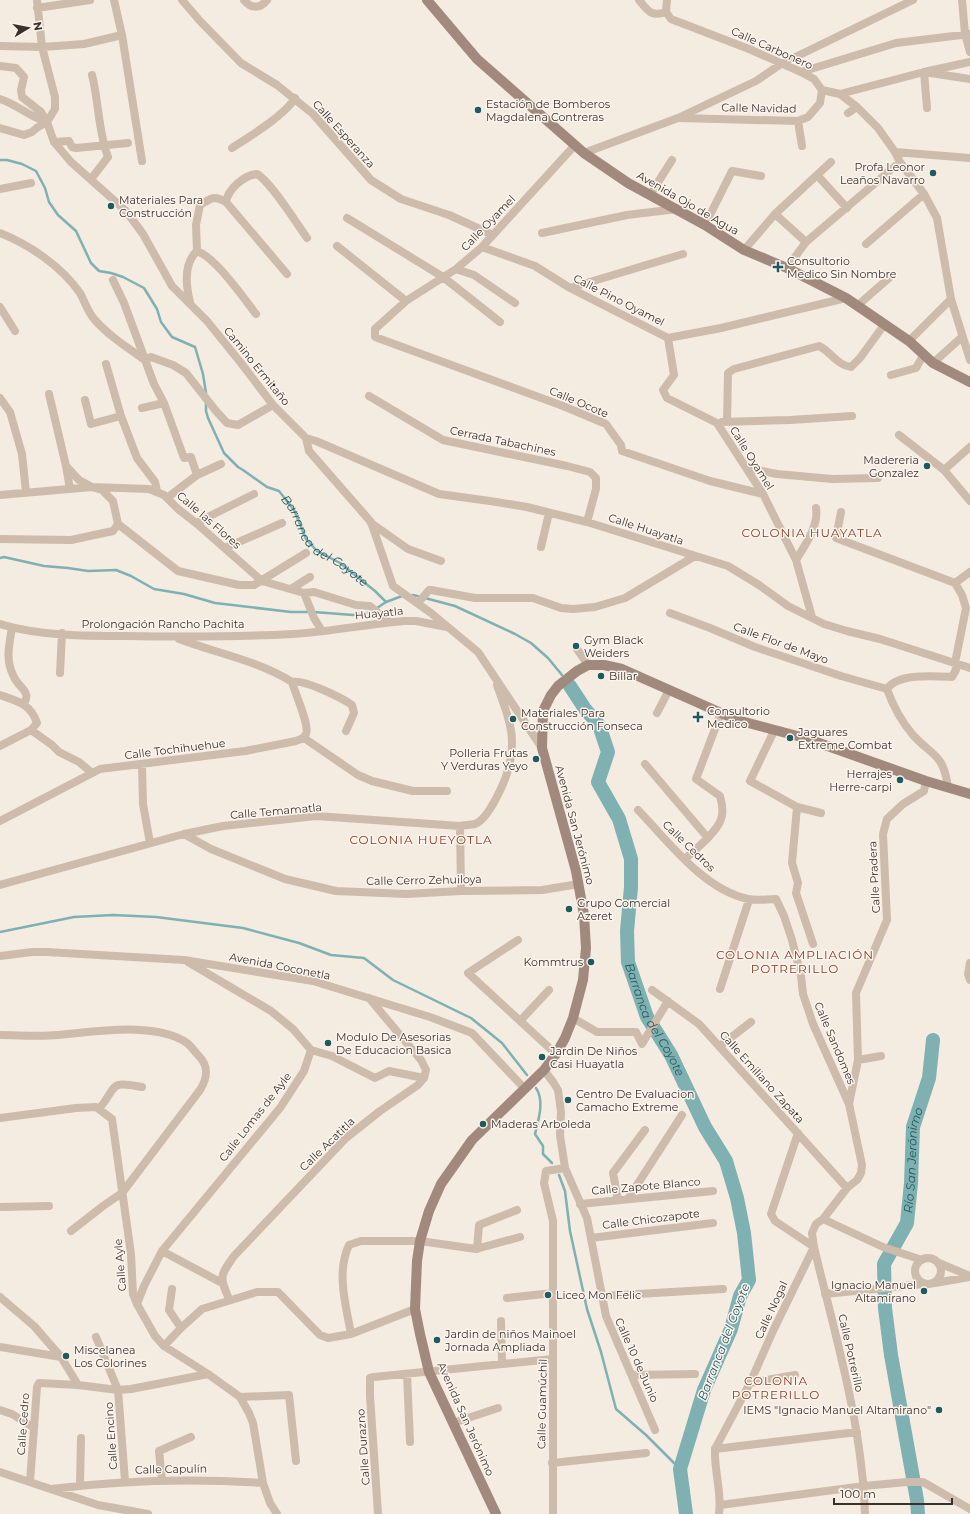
<svg xmlns="http://www.w3.org/2000/svg" width="970" height="1514" font-family="Montserrat,sans-serif">
  <rect width="100%" height="100%" fill="#f4ebe1"/>
  <g fill="none" stroke-linecap="round" stroke-linejoin="round">
    <g stroke="#7fb0b2" stroke-width="2.5">
      <path d="M 0,160 L 7,160 L 22,164 L 36,171 L 45,188 L 49,202 L 58,215 L 76,231 L 91,263 L 99,271 L 111,273 L 123,277 L 144,288 L 157,309 L 161,322 L 172,337 L 195,347 L 203,374 L 206,393"/>
      <path id="s1" d="M 206,402 L 206,411 L 208,418 L 224,453 L 238,467 L 243,470 L 267,487 L 279,491 L 294,510 L 306,539 L 317,551 L 340,563 L 375,591 L 386,602 L 402,596"/>
      <path d="M 0,558 L 4,557 L 44,566 L 68,568 L 88,571 L 116,570 L 131,576 L 154,589 L 184,594 L 215,603 L 291,612 L 309,612"/>
      <path d="M 413,595 L 421,597"/>
      <path d="M 425,598 L 455,606 L 515,634 L 531,643 L 548,658 L 562,675"/>
      <path d="M 314,612 L 353,615 L 371,612 L 386,602"/>
      <path d="M 0,932 L 74,917 L 113,915 L 156,917 L 243,928 L 299,943 L 331,955 L 364,958 L 393,980 L 471,1018 L 502,1043 L 527,1075"/>
      <path d="M 536,1088 C 545,1101 538,1121 535,1134 L 543,1146 L 543,1154 L 552,1163"/>
      <path d="M 559,1175 L 565,1191 L 570,1231 L 587,1309 L 601,1352 L 616,1409 L 646,1435 L 680,1469"/>
    </g>
    <g stroke="#7fb0b2" stroke-width="14">
      <path id="s2" d="M 570,686 L 585,709 L 599,725 L 608,752 L 598,782 L 619,819 L 631,859 L 631,887 L 627,931 L 628,962 L 647,1017 L 671,1055 L 705,1127 L 726,1161 L 737,1198 L 744,1233 L 749,1280 L 740,1296 L 731,1329 L 704,1390 L 680,1469 L 686,1514"/>
      <path id="s3" d="M 918,1514 L 917,1500 L 891,1355 L 885,1308 L 884,1264 L 907,1223 L 911,1183 L 913,1127 L 929,1078 L 933,1040"/>
    </g>
    <path stroke="#cdbbac" stroke-width="8" d="M 114,0 L 122,35 L 142,161
      M 182,0 L 200,21 L 241,63 L 277,85 L 313,114 L 371,180 L 401,199 L 449,215 L 493,235
      M 244,0 C 251,9 260,9 267,0
      M 639,0 C 648,11 651,17 666,12
      M 667,0 L 666,12 L 671,19 L 749,49 L 801,72 L 814,79 L 822,90 L 840,94 L 857,107 L 878,128 L 895,152 L 900,162 L 924,194 L 937,218 L 951,299 L 970,360
      M 962,0 L 965,34 L 970,52
      M 37,8 L 90,0
      M 0,46 L 42,47 L 84,44 L 122,35
      M 0,66 L 16,68 L 24,77 L 21,90 L 22,97 L 41,112 L 47,122 L 54,142 L 71,162 L 126,211 L 143,234 L 172,286 L 207,321 L 241,363 L 273,405 L 306,438 L 309,451 L 371,522 L 393,586 L 431,613 L 478,652 L 542,748
      M 801,72 L 896,43 L 970,34
      M 840,94 L 924,72 L 970,79
      M 0,99 C 17,104 29,117 47,122
      M 927,108 L 924,72 L 970,62
      M 848,113 L 857,107
      M 679,118 L 798,121 L 808,117 L 820,103 L 822,90
      M 798,121 L 802,146
      M 0,128 L 24,135 L 32,132 L 38,127 L 47,122 L 55,109 L 55,97 L 42,47 L 37,0
      M 54,142 L 69,141 L 72,147 L 76,148 L 128,143
      M 575,145 L 482,247 L 456,269 L 406,301 L 375,329 L 375,337 L 563,406 L 606,424 L 621,445 L 622,451 L 710,481 L 763,494
      M 232,148 C 249,137 285,115 295,98
      M 895,152 L 970,158
      M 584,153 L 678,118 L 756,81 L 781,64 L 913,0
      M 817,175 L 847,208
      M 91,179 L 108,157 C 98,131 99,102 92,75
      M 0,189 L 31,183
      M 650,195 L 672,160
      M 226,202 C 228,189 244,175 257,174 C 271,182 297,224 307,238
      M 775,214 L 806,242
      M 347,218 L 443,277 L 500,322
      M 705,225 L 732,171 L 761,176
      M 0,233 C 30,245 61,266 80,293 C 85,302 88,313 95,320 C 109,336 128,348 145,360
      M 542,233 L 627,215 L 677,209
      M 866,244 L 924,194
      M 337,246 L 406,301
      M 482,247 L 535,266 L 570,288 L 668,338 L 721,328 L 846,298
      M 744,250 L 775,214 L 831,162
      M 197,251 C 216,258 243,297 256,314
      M 787,268 L 806,242 L 900,162
      M 456,269 L 474,275 L 515,303
      M 113,280 L 124,303 L 154,384 L 164,403 L 184,458 L 191,457 L 197,475
      M 570,288 L 683,254
      M 190,302 C 186,286 183,264 197,251 L 196,225 L 200,205 C 212,198 213,195 226,202 L 287,274
      M 857,306 L 889,278
      M 0,307 L 15,331
      M 668,338 L 674,375 L 663,390 L 667,398 L 717,423 L 763,494 L 796,560 L 812,617
      M 909,341 L 951,299
      M 146,360 L 151,357 L 173,365 L 186,373 L 216,411 L 227,423 L 238,425 L 273,405
      M 933,363 L 962,337
      M 106,364 L 121,416
      M 891,375 L 916,368 L 924,354
      M 49,394 L 66,466 L 70,489
      M 369,396 L 443,440 L 567,466 L 590,472 L 596,478 L 596,489 L 587,522
      M 0,398 L 10,412 L 22,454 L 26,492
      M 85,400 L 91,424 L 121,416 L 137,458 L 155,482 L 157,491
      M 142,408 L 164,403
      M 722,422 L 790,420 L 852,416
      M 727,422 L 728,373 L 734,369 L 819,346 C 830,351 838,366 851,367 L 860,358 L 884,325
      M 899,435 L 944,470 L 970,501
      M 306,438 L 316,441 L 439,494 L 490,501 L 527,507 L 587,522 L 728,566 L 759,585 L 788,606 L 824,624 L 847,631 L 880,639 L 970,668
      M 66,466 L 79,480 L 92,487 L 102,490 L 113,501 L 118,524 L 178,571 L 239,585 L 254,585 L 306,553
      M 747,468 L 777,474 L 832,479 L 878,478
      M 944,470 L 970,447
      M 0,495 L 92,487 L 149,489 L 164,495 L 178,509 L 196,523 L 262,581 L 304,593 L 314,592 L 356,605 L 370,606 L 389,622
      M 167,498 L 197,475 L 221,464
      M 841,512 L 836,538 L 955,583
      M 196,523 L 254,494
      M 371,523 L 408,549 L 441,561
      M 0,539 L 71,540 L 113,531 L 118,524
      M 541,547 L 549,513
      M 225,548 L 282,523
      M 796,560 C 805,545 819,526 816,508
      M 955,583 L 970,572
      M 291,589 L 310,577
      M 304,593 L 314,618 L 322,631
      M 418,603 L 429,590 L 431,590 L 475,598 L 533,598 L 561,608 L 573,609 L 595,607 L 625,598 L 695,556
      M 670,613 L 710,628 L 755,647 L 841,676 L 887,689
      M 0,624 C 40,636 85,636 126,636 C 181,637 237,637 293,634 C 330,632 367,624 404,621 L 416,621 L 447,627
      M 12,628 C 9,646 5,660 14,677 C 18,687 32,692 24,703
      M 179,639 C 216,653 259,661 292,682
      M 577,649 L 588,665
      M 60,673 L 62,633
      M 292,682 C 304,679 342,698 352,705 L 354,713 L 346,731
      M 0,695 C 17,701 31,704 37,723 L 31,730 L 0,746
      M 657,713 L 669,690
      M 31,730 L 52,745 L 59,752 L 79,762 L 92,773
      M 774,731 L 750,781 L 797,807 L 821,813
      M 304,738 L 358,775 L 372,781 L 413,791 L 447,791
      M 645,764 L 708,838
      M 142,765 L 143,804 L 150,843
      M 948,787 C 943,753 933,757 913,735 C 901,721 893,706 887,689 C 898,673 934,676 952,677 L 956,670 L 955,663 L 966,608 L 962,595 L 955,583
      M 797,807 L 792,863 L 798,883 L 796,893 L 813,944
      M 638,810 C 668,841 704,890 748,899 C 757,901 767,899 776,899 L 784,916 L 792,940 L 801,976 L 803,994 L 813,1024 L 849,1104 L 862,1165 L 861,1173 L 857,1180 L 847,1188 L 823,1219 L 816,1224 L 812,1233 L 814,1247 C 835,1335 862,1423 865,1514
      M 0,821 L 100,769 L 245,751 L 296,741 C 300,739 304,739 306,734 C 310,726 295,693 292,682
      M 460,826 L 461,891
      M 184,834 L 211,849 L 285,879 L 336,891 L 406,894 L 461,891 L 542,890 L 579,884
      M 685,859 C 695,850 718,831 721,819 C 724,812 722,803 720,796 L 696,779 L 721,713
      M 0,885 L 184,834 L 223,826 L 316,816 L 460,826 C 465,825 471,825 475,824 C 489,819 506,780 509,766 C 511,759 512,749 512,742 C 512,723 503,703 497,685
      M 518,940 L 468,973 L 556,1054
      M 0,956 L 32,952 L 47,952 L 184,960 L 313,981 L 430,1017 L 472,1033 L 525,1089
      M 188,962 L 271,1011 L 293,1029 L 311,1050 L 332,1056 L 375,1078 L 389,1071 L 424,1078
      M 970,963 L 968,974 L 970,980
      M 720,989 L 749,900
      M 652,990 L 699,1024 L 847,1188
      M 573,1018 L 597,1032 L 636,1032 L 642,1044 L 668,1001
      M 520,1021 L 549,990
      M 0,1035 C 19,1035 39,1037 58,1035 C 94,1032 156,1021 187,1043 C 191,1046 194,1051 198,1055 C 209,1066 208,1077 200,1090 L 122,1193 L 103,1206 L 71,1231
      M 720,1046 L 751,1022
      M 858,1060 L 881,1056
      M 544,1070 L 553,1082 L 558,1090 L 561,1112 L 560,1135 L 565,1168 L 587,1218 L 606,1316 L 655,1430
      M 849,1104 L 858,1060 L 856,993 L 887,920 L 883,834 L 887,819 L 903,804 L 924,791 L 926,781
      M 99,1109 C 118,1087 107,1080 142,1087
      M 0,1118 L 76,1108 L 96,1107 L 112,1119 L 131,1254 L 133,1294 L 137,1304 L 155,1336 L 164,1346 L 208,1374 L 240,1397 L 249,1413 L 253,1423 L 263,1483 L 270,1503 L 277,1514
      M 798,1133 L 771,1214 L 775,1221 L 814,1247
      M 628,1199 L 682,1115
      M 618,1200 L 613,1173 L 645,1130
      M 580,1204 L 713,1191
      M 0,1207 L 49,1206
      M 823,1219 L 883,1247 L 922,1260
      M 591,1238 L 713,1223
      M 477,1249 L 479,1225 L 517,1210
      M 162,1251 L 222,1283
      M915 1271a13 13 0 1 1 26 0a13 13 0 1 1-26 0Z
      M 939,1263 L 970,1276
      M 935,1283 L 970,1277
      M 172,1289 L 169,1310 L 181,1328
      M 825,1294 L 924,1284
      M 603,1296 L 723,1289
      M 0,1297 L 34,1326 L 61,1357 L 78,1385
      M 507,1298 L 553,1293
      M 229,1299 C 219,1276 220,1276 234,1256 L 346,1138 L 380,1111 L 418,1085 L 424,1078 L 426,1070 L 421,1060 L 369,998
      M 137,1304 L 144,1286 L 162,1251 L 280,1108 L 304,1071 L 311,1050
      M 501,1321 L 502,1363
      M 351,1334 C 346,1306 336,1272 349,1245 L 361,1241 L 420,1241 L 476,1249 L 520,1237
      M 96,1337 L 118,1390 L 125,1481
      M 164,1346 L 181,1328 L 202,1309 L 257,1292 L 278,1292 L 320,1335 L 328,1338 L 351,1334 L 415,1309
      M 0,1347 L 61,1357
      M 407,1374 L 410,1442
      M 632,1375 L 695,1374
      M 750,1383 L 795,1375
      M 240,1397 L 289,1395 L 296,1461
      M 0,1410 L 12,1414 L 34,1428
      M 453,1423 L 498,1408
      M 715,1449 L 857,1432
      M 552,1463 L 646,1453
      M 0,1472 L 98,1505 L 148,1514
      M 162,1480 L 159,1451 L 191,1437
      M 30,1482 L 37,1387 L 39,1383 L 78,1385 L 118,1390 L 131,1389 L 208,1374
      M 80,1485 L 81,1438
      M 51,1489 C 123,1480 189,1478 263,1483
      M 720,1505 L 864,1486 L 907,1482 L 923,1482 L 970,1509
      M 378,1514 L 370,1396 L 370,1378 L 374,1377 L 553,1359
      M 553,1514 L 553,1221 L 544,1183 L 546,1171 L 565,1168
      M 719,1514 C 722,1492 714,1471 715,1449 L 750,1383 L 773,1331 L 814,1247"/>
    <path stroke="#a18a7d" stroke-width="10" d="M 427,0 L 477,59 L 584,153 L 628,183 L 705,225 L 744,250 L 787,268 L 846,298 L 909,341 L 933,363 L 970,382
      M 496,1514 L 429,1372 L 420,1334 L 415,1309 L 417,1261 L 420,1241 L 429,1211 L 441,1184 L 472,1140 L 544,1070 L 556,1054 L 565,1038 L 573,1018 L 583,980 L 586,948 L 584,915 L 576,871 L 542,748 L 543,711 L 551,695 L 558,686 L 577,671 L 588,665 L 604,665 L 622,669 L 737,720 L 805,738 L 926,781 L 970,794"/>
  </g>
  <g fill="#1f5a5e" stroke="#fbf5ee" stroke-width="1.5">
    <circle cx="478" cy="110" r="4"/>
    <circle cx="933" cy="173" r="4"/>
    <circle cx="111" cy="206" r="4"/>
    <path d="M776 261h4v4h4v4h-4v4h-4v-4h-4v-4h4z"/>
    <circle cx="927" cy="466" r="4"/>
    <circle cx="576" cy="646" r="4"/>
    <circle cx="601" cy="676" r="4"/>
    <path d="M696 711h4v4h4v4h-4v4h-4v-4h-4v-4h4z"/>
    <circle cx="513" cy="719" r="4"/>
    <circle cx="790" cy="738" r="4"/>
    <circle cx="536" cy="759" r="4"/>
    <circle cx="900" cy="780" r="4"/>
    <circle cx="569" cy="909" r="4"/>
    <circle cx="591" cy="962" r="4"/>
    <circle cx="328" cy="1043" r="4"/>
    <circle cx="542" cy="1057" r="4"/>
    <circle cx="568" cy="1100" r="4"/>
    <circle cx="483" cy="1124" r="4"/>
    <circle cx="924" cy="1291" r="4"/>
    <circle cx="548" cy="1295" r="4"/>
    <circle cx="437" cy="1340" r="4"/>
    <circle cx="66" cy="1356" r="4"/>
    <circle cx="939" cy="1410" r="4"/>
  </g>
  <g text-anchor="middle" stroke-width="3" stroke-linejoin="round" paint-order="stroke">
    <g font-size="11" fill="#3b302b" stroke="#fbf5ee">
      <text transform="translate(772 48) rotate(24)" y="4">Calle Carbonero</text>
      <text transform="translate(759 108) rotate(1)" y="4">Calle Navidad</text>
      <text transform="translate(344 134) rotate(48)" y="4">Calle Esperanza</text>
      <text transform="translate(688 203) rotate(30)" y="4">Avenida Ojo de Agua</text>
      <text transform="translate(488 223) rotate(-46)" y="4">Calle Oyamel</text>
      <text transform="translate(619 300) rotate(27)" y="4">Calle Pino Oyamel</text>
      <text transform="translate(257 366) rotate(51)" y="4">Camino Ermitaño</text>
      <text transform="translate(579 402) rotate(23)" y="4">Calle Ocote</text>
      <text transform="translate(503 441) rotate(12)" y="4">Cerrada Tabachines</text>
      <text transform="translate(752 458) rotate(58)" y="4">Calle Oyamel</text>
      <text transform="translate(209 520) rotate(41)" y="4">Calle las Flores</text>
      <text transform="translate(646 529) rotate(18)" y="4">Calle Huayatla</text>
      <text transform="translate(379 613) rotate(-6)" y="4">Huayatla</text>
      <text x="163" y="628">Prolongación Rancho Pachita</text>
      <text transform="translate(781 643) rotate(20)" y="4">Calle Flor de Mayo</text>
      <text transform="translate(175 749) rotate(-7)" y="4">Calle Tochihuehue</text>
      <text transform="translate(276 811) rotate(-5)" y="4">Calle Temamatla</text>
      <text transform="translate(575 825) rotate(75)" y="4">Avenida San Jerónimo</text>
      <text transform="translate(689 846) rotate(44)" y="4">Calle Cedros</text>
      <text transform="translate(874 877) rotate(-93)" y="4">Calle Pradera</text>
      <text transform="translate(424 880) rotate(-1)" y="4">Calle Cerro Zehuiloya</text>
      <text transform="translate(280 966) rotate(11)" y="4">Avenida Coconetla</text>
      <text transform="translate(835 1043) rotate(67)" y="4">Calle Sandomes</text>
      <text transform="translate(762 1077) rotate(48)" y="4">Calle Emiliano Zapata</text>
      <text transform="translate(255 1117) rotate(-52)" y="4">Calle Lomas de Ayle</text>
      <text transform="translate(327 1144) rotate(-44)" y="4">Calle Acatitla</text>
      <text transform="translate(646 1186) rotate(-5)" y="4">Calle Zapote Blanco</text>
      <text transform="translate(651 1219) rotate(-7)" y="4">Calle Chicozapote</text>
      <text transform="translate(120 1265) rotate(-95)" y="4">Calle Ayle</text>
      <text transform="translate(771 1310) rotate(-65)" y="4">Calle Nogal</text>
      <text transform="translate(851 1353) rotate(77)" y="4">Calle Potrerillo</text>
      <text transform="translate(637 1360) rotate(66)" y="4">Calle 10 de Junio</text>
      <text transform="translate(542 1404) rotate(-89)" y="4">Calle Guamúchil</text>
      <text transform="translate(466 1419) rotate(66)" y="4">Avenida San Jerónimo</text>
      <text transform="translate(23 1424) rotate(-86)" y="4">Calle Cedro</text>
      <text transform="translate(111 1436) rotate(-94)" y="4">Calle Encino</text>
      <text transform="translate(363 1447) rotate(-94)" y="4">Calle Durazno</text>
      <text transform="translate(171 1469) rotate(-1)" y="4">Calle Capulín</text>
    </g>
    <g font-size="11" fill="#3b302b" stroke="#fbf5ee" text-anchor="start">
      <text x="486" y="108">Estación de Bomberos<tspan x="486" dy="13">Magdalena Contreras</tspan></text>
      <text x="925" y="171" text-anchor="end">Profa Leonor<tspan x="925" dy="13">Leaños Navarro</tspan></text>
      <text x="119" y="204">Materiales Para<tspan x="119" dy="13">Construcción</tspan></text>
      <text x="787" y="265">Consultorio<tspan x="787" dy="13">Medico Sin Nombre</tspan></text>
      <text x="919" y="464" text-anchor="end">Madereria<tspan x="919" dy="13">Gonzalez</tspan></text>
      <text x="584" y="644">Gym Black<tspan x="584" dy="13">Weiders</tspan></text>
      <text x="609" y="680">Billar</text>
      <text x="707" y="715">Consultorio<tspan x="707" dy="13">Medico</tspan></text>
      <text x="521" y="717">Materiales Para<tspan x="521" dy="13">Construcción Fonseca</tspan></text>
      <text x="798" y="736">Jaguares<tspan x="798" dy="13">Extreme Combat</tspan></text>
      <text x="528" y="757" text-anchor="end">Polleria Frutas<tspan x="528" dy="13">Y Verduras Yeyo</tspan></text>
      <text x="892" y="778" text-anchor="end">Herrajes<tspan x="892" dy="13">Herre-carpi</tspan></text>
      <text x="577" y="907">Grupo Comercial<tspan x="577" dy="13">Azeret</tspan></text>
      <text x="583" y="966" text-anchor="end">Kommtrus</text>
      <text x="336" y="1041">Modulo De Asesorias<tspan x="336" dy="13">De Educacion Basica</tspan></text>
      <text x="550" y="1055">Jardin De Niños<tspan x="550" dy="13">Casi Huayatla</tspan></text>
      <text x="576" y="1098">Centro De Evaluacion<tspan x="576" dy="13">Camacho Extreme</tspan></text>
      <text x="491" y="1128">Maderas Arboleda</text>
      <text x="916" y="1289" text-anchor="end">Ignacio Manuel<tspan x="916" dy="13">Altamirano</tspan></text>
      <text x="556" y="1299">Liceo Mon Felic</text>
      <text x="445" y="1338">Jardin de niños Mainoel<tspan x="445" dy="13">Jornada Ampliada</tspan></text>
      <text x="74" y="1354">Miscelanea<tspan x="74" dy="13">Los Colorines</tspan></text>
      <text x="931" y="1414" text-anchor="end">IEMS "Ignacio Manuel Altamirano"</text>
    </g>
    <g font-size="12" letter-spacing="1" fill="#8c3b22" stroke="#fbf5ee">
      <text x="812" y="537">COLONIA HUAYATLA</text>
      <text x="421" y="844">COLONIA HUEYOTLA</text>
      <text x="795" y="959">COLONIA AMPLIACIÓN<tspan x="795" dy="14">POTRERILLO</tspan></text>
      <text x="776" y="1385">COLONIA<tspan x="776" dy="14">POTRERILLO</tspan></text>
    </g>
    <g font-size="12" font-style="italic" fill="#1f5a5e" stroke="#fbf5ee">
      <text dy="4" stroke="none"><textPath href="#s1" startOffset="192">Barranca del Coyote</textPath></text>
      <text dy="4" stroke="none"><textPath href="#s2" startOffset="360">Barranca del Coyote</textPath></text>
      <text dy="4" stroke="none"><textPath href="#s3" startOffset="363">Río San Jerónimo</textPath></text>
      <text transform="translate(724 1342) rotate(-69)" y="4">Barranca del Coyote</text>
    </g>
  </g>
  <g transform="translate(28 28) rotate(80)" stroke="#fbf5ee" stroke-width="3" paint-order="stroke">
  <path d="M0-3L7 15L0 10L-7 15Z" fill="#3b302b"/>
  <text y="-6" font-size="11" font-weight="bold" text-anchor="middle" fill="#3b302b">N</text>
  </g>
  <path d="M834 1498v6h118v-6" fill="none" stroke="#3b302b" stroke-width="2"/>
  <text x="840" y="1498" font-size="12" fill="#3b302b" stroke="#fbf5ee" stroke-width="3" paint-order="stroke">100 m</text>
</svg>
